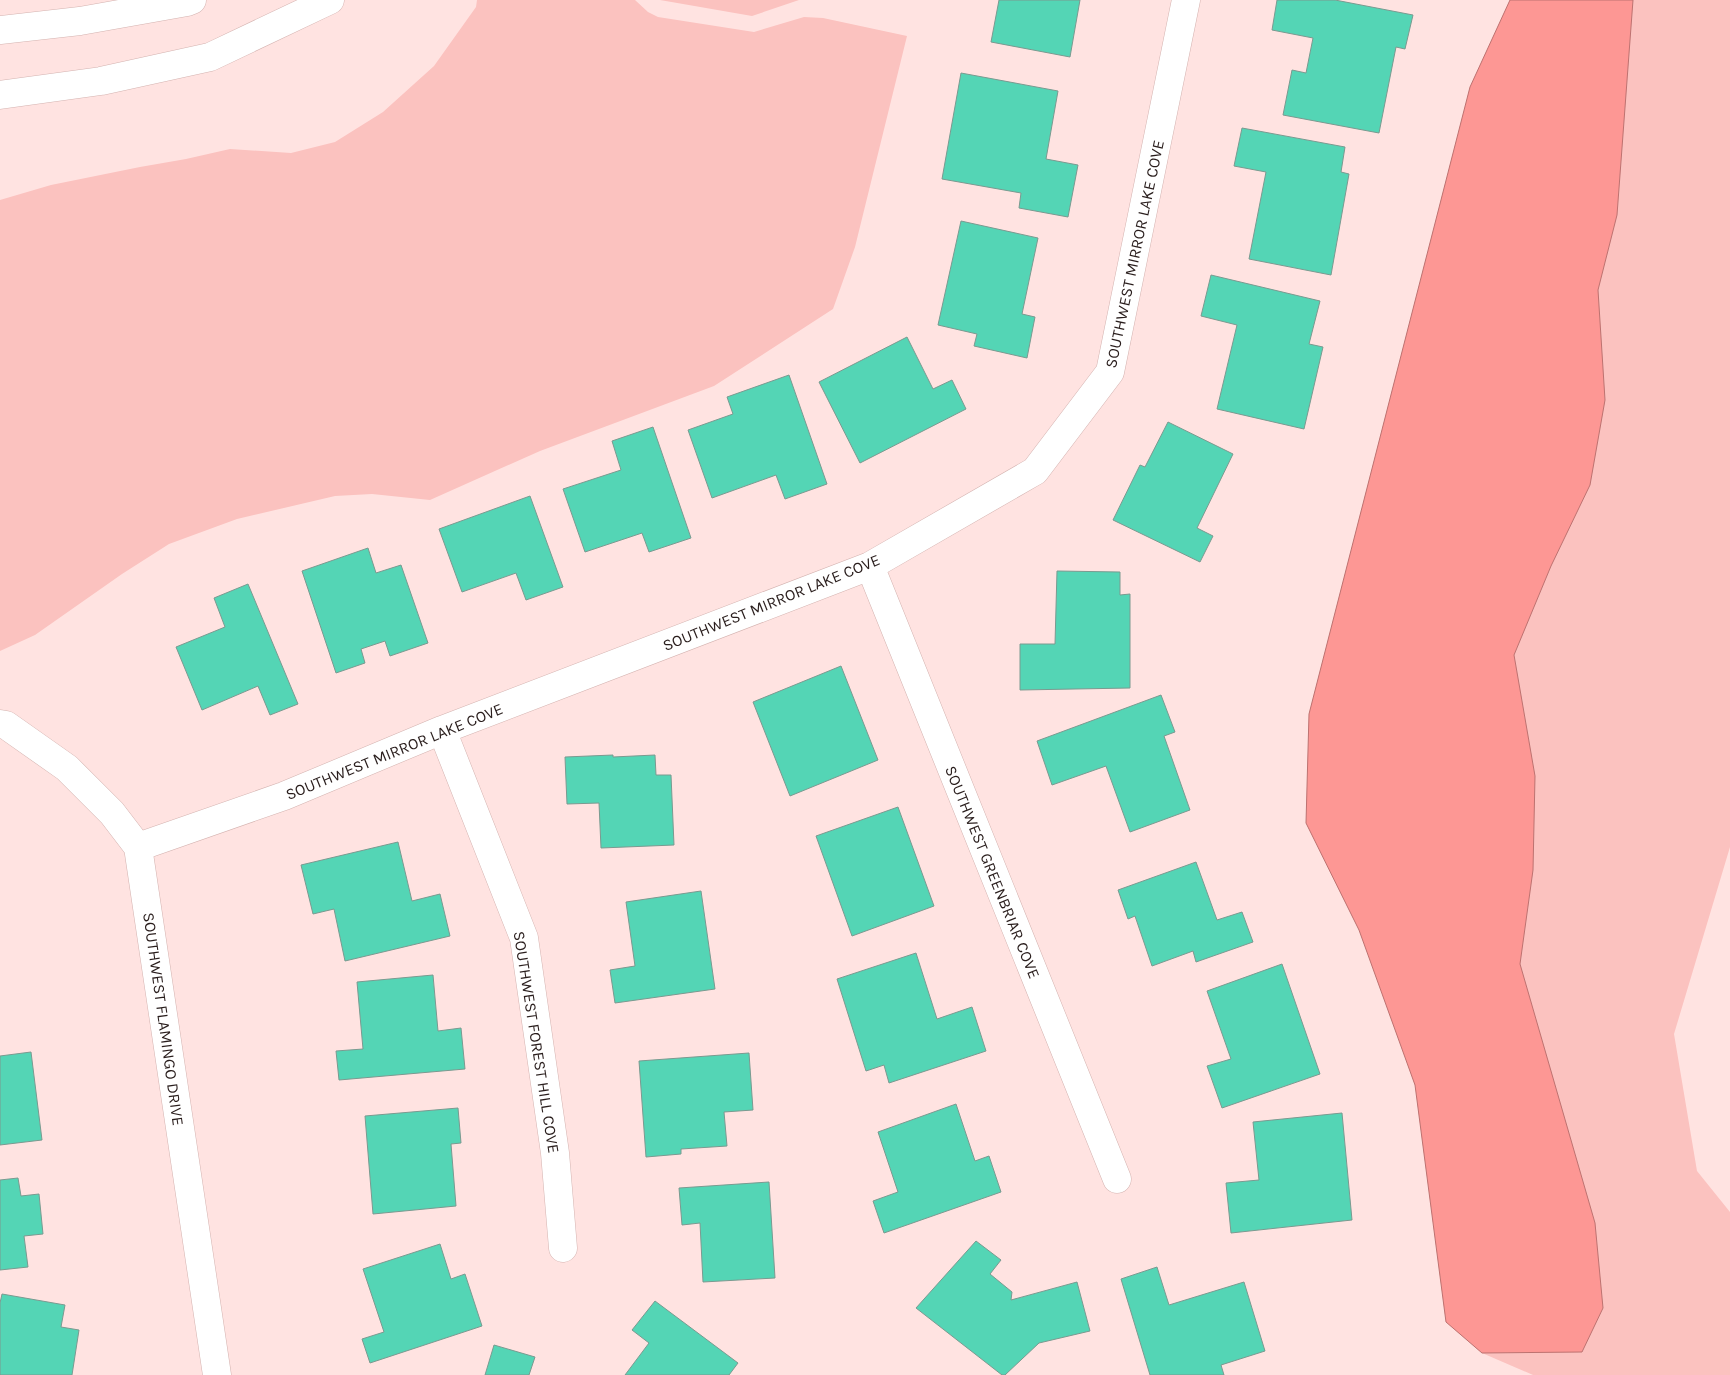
<svg xmlns="http://www.w3.org/2000/svg" width="1730" height="1375" font-family="Karla,sans-serif">
  <rect width="100%" height="100%" fill="#ffe3e1"/>
  <path fill="#fbc2bf" d="M 477,0 L 635,0 L 648,12 L 658,17 L 754,32 L 804,17 L 823,18 L 907,36 L 855,247 L 833,309 L 714,386 L 540,451 L 430,500 L 372,494 L 335,496 L 237,519 L 169,544 L 122,574 L 35,635 L 0,651 L 0,200 L 51,185 L 140,167 L 186,159 L 230,149 L 291,153 L 335,142 L 383,112 L 434,66 L 476,7 Z
    M 660,0 L 799,0 L 752,16 Z
    M 1510,0 L 1730,0 L 1730,847 L 1674,1034 L 1697,1171 L 1730,1212 L 1730,1375 L 1533,1375 L 1482,1353 L 1446,1322 L 1415,1085 L 1359,930 L 1306,823 L 1309,714 L 1470,87 Z"/>
  <path fill="#fd9794" stroke="#bd7270" d="M 1510,0 L 1633,0 L 1617,215 L 1598,290 L 1605,400 L 1590,485 L 1551,566 L 1514,655 L 1535,776 L 1533,870 L 1520,964 L 1595,1223 L 1603,1308 L 1582,1352 L 1482,1353 L 1446,1322 L 1415,1085 L 1359,930 L 1306,823 L 1309,714 L 1470,87 Z"/>
  <path fill="#54d5b5" stroke="#7a9a90" d="M 999,0 L 1080,0 L 1070,57 L 991,42 Z
    M 1277,0 L 1335,0 L 1413,15 L 1405,49 L 1396,47 L 1379,133 L 1283,115 L 1292,70 L 1306,73 L 1313,38 L 1272,30 Z
    M 961,73 L 1058,91 L 1046,159 L 1078,165 L 1068,217 L 1019,208 L 1021,193 L 942,179 Z
    M 1242,128 L 1345,147 L 1341,172 L 1349,174 L 1331,275 L 1249,259 L 1266,172 L 1234,166 Z
    M 961,221 L 1038,238 L 1022,314 L 1035,317 L 1027,358 L 974,346 L 977,334 L 938,325 Z
    M 1211,275 L 1320,301 L 1309,344 L 1323,347 L 1304,429 L 1217,409 L 1237,325 L 1201,316 Z
    M 907,337 L 933,389 L 952,380 L 966,409 L 860,463 L 819,382 Z
    M 789,375 L 827,484 L 785,499 L 776,475 L 712,498 L 688,430 L 733,414 L 727,397 Z
    M 1168,422 L 1233,454 L 1197,528 L 1213,536 L 1200,562 L 1113,520 L 1140,465 L 1145,467 Z
    M 653,427 L 691,538 L 649,552 L 642,533 L 585,552 L 563,489 L 621,470 L 612,441 Z
    M 530,496 L 563,587 L 526,600 L 516,573 L 462,592 L 439,529 Z
    M 368,548 L 376,573 L 401,565 L 428,643 L 390,656 L 385,641 L 361,649 L 365,663 L 336,673 L 302,571 Z
    M 1057,571 L 1120,572 L 1120,595 L 1130,594 L 1130,688 L 1020,690 L 1020,644 L 1055,644 Z
    M 248,584 L 298,704 L 270,715 L 258,686 L 202,710 L 176,647 L 225,627 L 214,598 Z
    M 841,666 L 878,760 L 790,796 L 753,702 Z
    M 1161,695 L 1175,732 L 1164,736 L 1190,810 L 1130,832 L 1106,766 L 1052,785 L 1037,741 Z
    M 613,755 L 613,757 L 655,755 L 656,775 L 671,775 L 674,845 L 601,848 L 599,803 L 567,804 L 565,757 Z
    M 898,807 L 934,906 L 852,936 L 816,836 Z
    M 398,842 L 412,901 L 440,894 L 450,936 L 345,961 L 334,909 L 313,914 L 301,865 Z
    M 1196,862 L 1217,920 L 1242,912 L 1253,942 L 1196,962 L 1193,951 L 1152,966 L 1135,916 L 1128,919 L 1118,890 Z
    M 701,891 L 715,989 L 615,1003 L 610,970 L 635,966 L 626,902 Z
    M 916,953 L 937,1019 L 972,1007 L 986,1051 L 889,1083 L 884,1065 L 866,1071 L 837,979 Z
    M 1282,964 L 1320,1074 L 1222,1108 L 1207,1066 L 1231,1059 L 1207,991 Z
    M 433,975 L 438,1031 L 461,1028 L 465,1069 L 339,1080 L 336,1051 L 363,1049 L 357,982 Z
    M 31,1052 L 42,1140 L 0,1145 L 0,1056 Z
    M 749,1053 L 753,1110 L 724,1112 L 727,1146 L 681,1149 L 681,1154 L 646,1157 L 639,1061 Z
    M 956,1104 L 975,1161 L 989,1156 L 1001,1192 L 884,1233 L 873,1201 L 898,1192 L 878,1132 Z
    M 458,1108 L 461,1143 L 451,1144 L 456,1206 L 373,1214 L 365,1116 Z
    M 1342,1113 L 1352,1220 L 1231,1233 L 1226,1183 L 1259,1180 L 1253,1122 Z
    M 18,1178 L 21,1196 L 39,1194 L 43,1234 L 24,1236 L 28,1267 L 0,1270 L 0,1180 Z
    M 769,1182 L 775,1278 L 703,1282 L 700,1223 L 682,1225 L 679,1188 Z
    M 976,1241 L 1001,1260 L 990,1274 L 1012,1292 L 1011,1300 L 1077,1282 L 1090,1331 L 1039,1343 L 1005,1375 L 1002,1375 L 916,1308 Z
    M 440,1244 L 451,1279 L 465,1274 L 482,1326 L 370,1363 L 362,1339 L 384,1332 L 363,1269 Z
    M 1157,1267 L 1169,1305 L 1244,1282 L 1265,1351 L 1221,1365 L 1224,1375 L 1150,1375 L 1121,1279 Z
    M 2,1294 L 65,1305 L 61,1327 L 79,1330 L 72,1375 L 0,1375 L 0,1303 Z
    M 655,1301 L 738,1363 L 729,1375 L 625,1375 L 649,1343 L 632,1330 Z
    M 494,1345 L 535,1357 L 529,1375 L 485,1375 Z"/>
  <g fill="none" stroke-linecap="round" stroke-linejoin="round">
    <g stroke="#d4b3b0" stroke-width="29">
      <path id="minor" d="M 0,30 L 80,21 L 187,2 L 192,0
        M 0,95 L 101,81 L 210,57 L 330,0
        M 870,566 L 1117,1179
        M 0,724 L 6,725 L 67,768 L 112,813 L 138,847 L 217,1375
        M 442,730 L 524,938 L 555,1153 L 563,1248
        M 138,847 L 284,796 L 442,730 L 870,566 L 1035,471 L 1110,372 L 1186,0"/>
    </g>
    <use href="#minor" stroke="#fff" stroke-width="28"/>
  </g>
  <g text-anchor="middle" stroke-width="4" stroke-linejoin="round" paint-order="stroke">
    <g font-size="16" fill="#291d1c" stroke="#fff">
      <text transform="translate(1134 254) rotate(-78)" y="6">SOUTHWEST MIRROR LAKE COVE</text>
      <text transform="translate(771 602) rotate(-22)" y="6">SOUTHWEST MIRROR LAKE COVE</text>
      <text transform="translate(394 751) rotate(-22)" y="6">SOUTHWEST MIRROR LAKE COVE</text>
      <text transform="translate(993 872) rotate(68)" y="6">SOUTHWEST GREENBRIAR COVE</text>
      <text transform="translate(164 1019) rotate(82)" y="6">SOUTHWEST FLAMINGO DRIVE</text>
      <text transform="translate(537 1042) rotate(81)" y="6">SOUTHWEST FOREST HILL COVE</text>
    </g>
  </g>
</svg>
